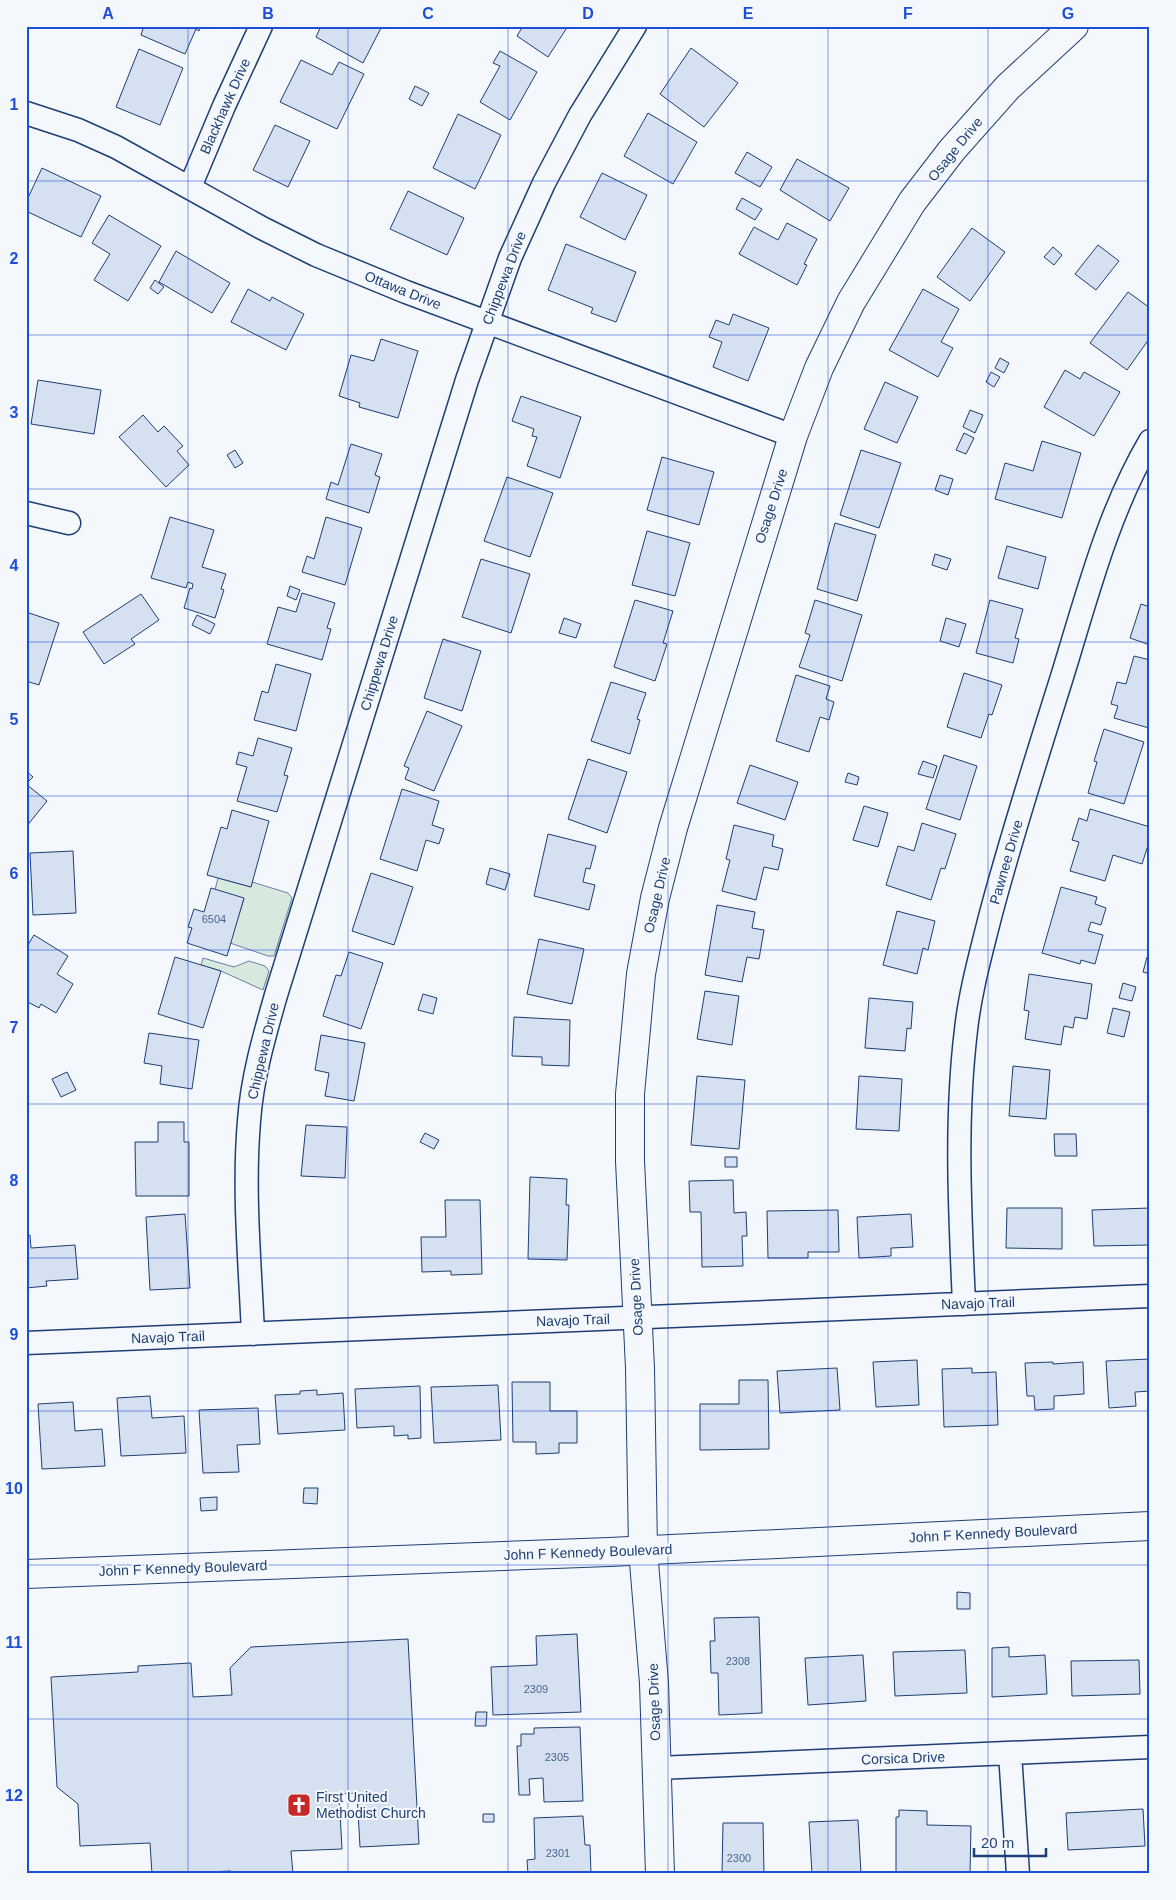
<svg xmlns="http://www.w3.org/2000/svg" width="1176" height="1900" font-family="Arial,sans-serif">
  <rect width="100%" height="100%" fill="#f4f7fb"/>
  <path fill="#d7e8df" stroke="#687fa3" d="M 218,878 L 251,887 L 252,882 L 288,893 L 292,898 L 274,956 L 268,956 L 230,943 L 244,899 L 215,890 Z
    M 203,958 L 234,967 L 249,961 L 265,966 L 269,971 L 263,990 L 221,971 L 201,965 Z"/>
  <path fill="#d5e0f0" stroke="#1d3f73" d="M 144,26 L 201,26 L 199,31 L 196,29 L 185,54 L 141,35 Z
    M 321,26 L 382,26 L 363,63 L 316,37 Z
    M 523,26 L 568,26 L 548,57 L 517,36 Z
    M 691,48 L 738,83 L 704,127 L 660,94 Z
    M 139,49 L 183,68 L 160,125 L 116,107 Z
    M 500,51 L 537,72 L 510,120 L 480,102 L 500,66 L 493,63 Z
    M 301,60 L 332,75 L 339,62 L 364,74 L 337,129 L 280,102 Z
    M 415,86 L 429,93 L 422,106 L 409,99 Z
    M 648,113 L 697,142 L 673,184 L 624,156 Z
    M 458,114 L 501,135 L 475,189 L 433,168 Z
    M 275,125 L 310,141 L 288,187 L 253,170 Z
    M 747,152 L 772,167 L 760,187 L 735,173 Z
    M 797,159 L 849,188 L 830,221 L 780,190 Z
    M 42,168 L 101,196 L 81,237 L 26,211 L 26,202 Z
    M 602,173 L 647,195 L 625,240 L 580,217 Z
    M 408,191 L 464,218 L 447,255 L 390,229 Z
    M 742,198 L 762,209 L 755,220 L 736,209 Z
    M 109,215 L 161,246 L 128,301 L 94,280 L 110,254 L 92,243 Z
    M 787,223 L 817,239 L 804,264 L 807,265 L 797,285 L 739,254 L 754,227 L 778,240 Z
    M 972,228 L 1005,252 L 970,301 L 937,277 Z
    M 566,244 L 636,272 L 616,322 L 591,313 L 593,308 L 548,290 Z
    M 1098,245 L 1119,261 L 1096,290 L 1075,274 Z
    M 1053,247 L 1062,255 L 1054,265 L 1044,257 Z
    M 176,251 L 230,283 L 212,313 L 159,282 Z
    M 155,280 L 164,287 L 158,294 L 150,288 Z
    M 248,289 L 270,301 L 272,297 L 304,314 L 286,350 L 231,322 Z
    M 923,289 L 959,309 L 941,342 L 953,348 L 938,377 L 889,350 Z
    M 1128,292 L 1150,308 L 1150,335 L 1147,338 L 1149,339 L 1127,370 L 1090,343 Z
    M 733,314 L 769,328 L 748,381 L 713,367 L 722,342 L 709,337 L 716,320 L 729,325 Z
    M 381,339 L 418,351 L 398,418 L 359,407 L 360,403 L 339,396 L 351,355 L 374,361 Z
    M 1000,358 L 1009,363 L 1004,373 L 995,368 Z
    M 1065,370 L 1080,379 L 1084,372 L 1120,392 L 1094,436 L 1044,407 Z
    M 991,372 L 1000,377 L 994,387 L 986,382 Z
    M 38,380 L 101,390 L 94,434 L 31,424 Z
    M 885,382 L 918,397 L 897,443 L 864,429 Z
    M 521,396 L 581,417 L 560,478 L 527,466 L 537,437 L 532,436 L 534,429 L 512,421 Z
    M 970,410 L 983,415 L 975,433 L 963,427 Z
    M 143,415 L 158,432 L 164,426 L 183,446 L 177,451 L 189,465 L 166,487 L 119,437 Z
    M 964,433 L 974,438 L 966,454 L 956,450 Z
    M 1042,441 L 1081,453 L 1062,518 L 995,499 L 1005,463 L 1033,471 Z
    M 351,444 L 382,454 L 375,475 L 380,477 L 369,513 L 326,499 L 331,482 L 338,485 Z
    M 235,450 L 243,463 L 235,468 L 227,455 Z
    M 861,450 L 901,463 L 879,528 L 840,515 Z
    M 662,457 L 714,472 L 699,525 L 647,510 Z
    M 940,475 L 953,479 L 948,495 L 935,490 Z
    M 507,477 L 553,493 L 530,557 L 484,541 Z
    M 170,517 L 214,530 L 202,567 L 226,574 L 221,589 L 224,590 L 215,618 L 184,608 L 190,588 L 192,589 L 193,584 L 188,582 L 186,588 L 151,578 Z
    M 326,517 L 362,528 L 345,585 L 302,572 L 307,556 L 314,559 Z
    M 835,523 L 876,535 L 857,601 L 817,589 Z
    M 647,531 L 690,543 L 675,596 L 632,585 Z
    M 1007,546 L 1046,557 L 1038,589 L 998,578 Z
    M 935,554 L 951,559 L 947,570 L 932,565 Z
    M 481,559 L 530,574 L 511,633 L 462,617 Z
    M 290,586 L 300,590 L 296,600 L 287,596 Z
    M 302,593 L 335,603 L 327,628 L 331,629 L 322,660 L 267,644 L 278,607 L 296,612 Z
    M 141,594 L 159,620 L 131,639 L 135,644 L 104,664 L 83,632 Z
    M 1150,599 L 1150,645 L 1130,638 L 1141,604 L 1147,606 Z
    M 635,600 L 673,611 L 663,643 L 667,644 L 655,681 L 614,667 Z
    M 815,600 L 862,615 L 842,681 L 799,667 L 810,635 L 805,633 Z
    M 990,600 L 1023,609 L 1015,638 L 1019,639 L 1013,663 L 976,653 Z
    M 26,612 L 59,623 L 39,685 L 26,681 Z
    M 197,615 L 215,624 L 210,634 L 192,625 Z
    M 564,618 L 581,624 L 576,638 L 559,633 Z
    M 946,618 L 966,624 L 959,647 L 940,641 Z
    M 443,639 L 481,651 L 462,711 L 424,698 Z
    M 1134,656 L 1150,660 L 1149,728 L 1114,718 L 1118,706 L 1111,704 L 1117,682 L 1126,684 Z
    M 276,664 L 311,674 L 296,731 L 254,720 L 262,691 L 268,693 Z
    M 964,673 L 1002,685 L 992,715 L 989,714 L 981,738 L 947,727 Z
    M 796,675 L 830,686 L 826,699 L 834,702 L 829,720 L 820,717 L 809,752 L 776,741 Z
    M 611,682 L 646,693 L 637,719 L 640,720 L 630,754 L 591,741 Z
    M 427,711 L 462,726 L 434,791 L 405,779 L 409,768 L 404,766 Z
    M 1104,729 L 1144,742 L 1124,804 L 1088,793 L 1097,762 L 1094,761 Z
    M 258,738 L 292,748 L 284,775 L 288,776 L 277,812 L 237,801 L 247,767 L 236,764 L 239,752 L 253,756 Z
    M 944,755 L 977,766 L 960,820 L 926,809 Z
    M 588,759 L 627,772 L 607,833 L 568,819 Z
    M 923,761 L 937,766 L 933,778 L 918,774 Z
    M 750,765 L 798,782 L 785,820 L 737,803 Z
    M 26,771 L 33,777 L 26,784 L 47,801 L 26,827 Z
    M 848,773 L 859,777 L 857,785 L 845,782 Z
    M 402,789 L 439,801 L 432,825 L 444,829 L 439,844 L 426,840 L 417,871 L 380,859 Z
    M 864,806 L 888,813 L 878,847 L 853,840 Z
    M 1090,809 L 1150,827 L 1150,839 L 1142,864 L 1113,855 L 1105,881 L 1070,871 L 1079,842 L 1072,840 L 1079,818 L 1087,821 Z
    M 232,810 L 269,821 L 251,887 L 207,875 L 221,827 L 227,829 Z
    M 922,823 L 956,834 L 945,869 L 941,868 L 931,900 L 886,885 L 898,846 L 914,851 Z
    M 734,825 L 774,835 L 772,846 L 783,849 L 778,870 L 764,867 L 756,900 L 722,891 L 730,860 L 726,859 Z
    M 548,834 L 596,846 L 590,869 L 586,868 L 583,882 L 595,885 L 589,910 L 534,896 Z
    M 73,851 L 76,913 L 33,915 L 30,853 Z
    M 490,868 L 510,874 L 505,890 L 486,884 Z
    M 371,873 L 413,887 L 394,945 L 352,931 Z
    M 1061,887 L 1097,897 L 1095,904 L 1106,908 L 1101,925 L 1091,922 L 1088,931 L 1103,935 L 1095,964 L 1081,960 L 1080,964 L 1042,953 Z
    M 211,888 L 244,898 L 227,956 L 187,943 L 192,928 L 188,927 L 194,909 L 204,912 Z
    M 717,905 L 755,912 L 752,928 L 764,930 L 759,959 L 747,957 L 742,982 L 705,975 Z
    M 897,911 L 935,921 L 928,950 L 923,948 L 917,974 L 883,965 Z
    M 34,935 L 68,956 L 57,974 L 73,984 L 56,1013 L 41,1004 L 39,1008 L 26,1001 L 26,948 Z
    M 539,939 L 584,949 L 572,1004 L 527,994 Z
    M 349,952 L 383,963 L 361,1029 L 323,1016 L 336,975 L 341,976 Z
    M 175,957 L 221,971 L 203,1028 L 158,1014 Z
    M 1147,957 L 1150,957 L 1150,974 L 1143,972 Z
    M 1029,974 L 1092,984 L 1087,1019 L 1075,1017 L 1073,1028 L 1064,1026 L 1061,1045 L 1025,1039 L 1029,1011 L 1024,1010 Z
    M 1123,983 L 1136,987 L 1132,1001 L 1119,998 Z
    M 705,991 L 739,996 L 732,1045 L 697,1039 Z
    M 423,994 L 437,998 L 433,1014 L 418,1010 Z
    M 869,998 L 913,1002 L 911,1029 L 907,1028 L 905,1051 L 865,1048 Z
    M 1113,1008 L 1130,1012 L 1124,1037 L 1107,1033 Z
    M 514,1017 L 570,1020 L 569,1066 L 542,1065 L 542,1057 L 512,1056 Z
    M 149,1033 L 199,1040 L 192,1089 L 160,1084 L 162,1066 L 144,1063 Z
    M 321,1035 L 365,1043 L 354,1101 L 325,1096 L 329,1073 L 315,1070 Z
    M 1013,1066 L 1050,1070 L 1046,1119 L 1009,1116 Z
    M 67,1072 L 76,1090 L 61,1097 L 52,1079 Z
    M 697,1076 L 745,1080 L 739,1149 L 691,1145 Z
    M 859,1076 L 902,1079 L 899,1131 L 856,1129 Z
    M 158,1122 L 184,1122 L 184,1142 L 189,1142 L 189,1196 L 136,1196 L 135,1142 L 158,1142 Z
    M 306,1125 L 347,1127 L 345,1178 L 301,1176 Z
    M 425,1133 L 439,1140 L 434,1149 L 420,1142 Z
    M 1054,1134 L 1076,1134 L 1077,1156 L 1055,1156 Z
    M 725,1157 L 737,1157 L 737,1167 L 725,1167 Z
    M 530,1177 L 567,1179 L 566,1205 L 569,1205 L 567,1260 L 528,1259 Z
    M 733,1180 L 734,1213 L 746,1212 L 747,1236 L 742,1236 L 743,1266 L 702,1267 L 701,1212 L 690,1212 L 689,1181 Z
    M 445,1200 L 480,1200 L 482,1274 L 451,1275 L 451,1271 L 422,1272 L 421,1237 L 446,1237 Z
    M 1007,1208 L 1062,1208 L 1062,1249 L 1006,1248 Z
    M 1150,1208 L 1150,1245 L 1094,1246 L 1092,1210 Z
    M 838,1210 L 839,1252 L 808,1252 L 808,1258 L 768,1258 L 767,1211 Z
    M 185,1214 L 190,1288 L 150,1290 L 146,1217 Z
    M 911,1214 L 913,1247 L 891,1248 L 891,1256 L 859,1258 L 857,1217 Z
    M 26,1235 L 30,1235 L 31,1248 L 75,1245 L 78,1279 L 46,1281 L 47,1286 L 26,1288 Z
    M 1150,1359 L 1150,1391 L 1135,1392 L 1136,1406 L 1109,1408 L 1106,1361 Z
    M 917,1360 L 919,1405 L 876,1407 L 873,1362 Z
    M 1053,1362 L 1053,1364 L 1083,1362 L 1084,1394 L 1054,1396 L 1054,1409 L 1035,1410 L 1034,1396 L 1027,1396 L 1025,1363 Z
    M 837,1368 L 840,1410 L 780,1413 L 777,1371 Z
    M 972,1368 L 972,1373 L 996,1372 L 998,1425 L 944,1427 L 942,1369 Z
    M 739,1380 L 768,1380 L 769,1449 L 700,1450 L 700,1404 L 739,1404 Z
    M 512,1382 L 550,1382 L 550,1411 L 577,1411 L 577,1443 L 559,1443 L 559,1453 L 536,1454 L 536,1442 L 513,1442 Z
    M 498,1385 L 501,1440 L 434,1443 L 431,1387 Z
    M 420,1386 L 421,1438 L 408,1439 L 408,1435 L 394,1436 L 394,1426 L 357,1428 L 355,1389 Z
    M 317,1390 L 317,1395 L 343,1393 L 345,1430 L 278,1434 L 275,1395 L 300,1394 L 300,1391 Z
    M 150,1396 L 152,1418 L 184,1416 L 186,1453 L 121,1456 L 117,1398 Z
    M 73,1402 L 75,1431 L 102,1429 L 105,1466 L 42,1469 L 38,1404 Z
    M 258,1408 L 260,1444 L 237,1445 L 239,1472 L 203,1473 L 199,1410 Z
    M 304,1488 L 318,1488 L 317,1504 L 303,1503 Z
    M 217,1497 L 217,1510 L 201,1511 L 200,1498 Z
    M 957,1592 L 970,1593 L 970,1609 L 957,1609 Z
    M 759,1617 L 762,1713 L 719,1715 L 718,1673 L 711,1673 L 710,1641 L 715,1641 L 714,1618 Z
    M 577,1634 L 581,1712 L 493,1715 L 491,1667 L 537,1665 L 536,1636 Z
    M 408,1639 L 419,1844 L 360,1847 L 357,1793 L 339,1794 L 342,1849 L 291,1851 L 293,1874 L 231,1874 L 231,1871 L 152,1874 L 150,1843 L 80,1846 L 78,1804 L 57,1787 L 51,1677 L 138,1672 L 138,1666 L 191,1663 L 193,1697 L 232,1695 L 230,1668 L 251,1647 Z
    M 1009,1647 L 1009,1657 L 1045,1655 L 1047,1694 L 992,1697 L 992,1648 Z
    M 965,1650 L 967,1693 L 895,1696 L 893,1652 Z
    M 863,1655 L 866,1701 L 808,1705 L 805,1658 Z
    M 1139,1660 L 1140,1694 L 1072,1696 L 1071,1661 Z
    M 476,1712 L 487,1712 L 486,1726 L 475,1726 Z
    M 580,1727 L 583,1801 L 544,1802 L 543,1778 L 529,1779 L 530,1795 L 519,1795 L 517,1746 L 521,1746 L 521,1734 L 534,1734 L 534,1728 Z
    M 1143,1809 L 1145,1846 L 1068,1850 L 1066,1813 Z
    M 899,1810 L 927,1811 L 927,1825 L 971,1826 L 970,1874 L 896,1874 L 896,1817 L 899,1817 Z
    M 483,1814 L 494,1814 L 494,1822 L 483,1822 Z
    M 583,1816 L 585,1845 L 590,1845 L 591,1874 L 528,1874 L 527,1860 L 535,1859 L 534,1818 Z
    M 858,1820 L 861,1874 L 812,1874 L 809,1822 Z
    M 723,1823 L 763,1823 L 764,1874 L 722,1874 Z"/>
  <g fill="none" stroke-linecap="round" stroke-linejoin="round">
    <g stroke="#1d3f73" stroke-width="25">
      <path id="minor" d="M 26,113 L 78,130 L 116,147 L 262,228 L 316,255 L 406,292 L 793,436
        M 190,187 L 224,106 L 261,26
        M 26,513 L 69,523
        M 964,1304 C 960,1212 955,1121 966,1030 C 970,993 980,957 989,921 C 1010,840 1036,760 1061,680 C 1086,600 1107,514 1150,441
        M 253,1334 C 250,1263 243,1192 249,1121 C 252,1078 264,1037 276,995 L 467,380 L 510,258 L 544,183 L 580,115 L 635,26
        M 26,1343 L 1150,1296
        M 1010,1753 L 1018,1874
        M 657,1768 L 1150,1747"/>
    </g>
    <g stroke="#1d3f73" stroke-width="30">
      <path id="tertiary" d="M 660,1874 L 654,1683 L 643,1550 L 640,1368 L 630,1161 L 630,1094 L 641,974 L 655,898 L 673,828 L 793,436 L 819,368 L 851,302 L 912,202 L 952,150 L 1008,87 L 1074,26"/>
    </g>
    <g stroke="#1d3f73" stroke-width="30">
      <path id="primary" d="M 26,1574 L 609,1552 L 1150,1526"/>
    </g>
    <use href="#minor" stroke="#f4f7fb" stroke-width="22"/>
    <use href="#tertiary" stroke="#f4f7fb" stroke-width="28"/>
    <use href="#primary" stroke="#f4f7fb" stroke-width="28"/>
  </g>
  <path fill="none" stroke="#1d4ed8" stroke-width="1" stroke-opacity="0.55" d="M 188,26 L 188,1874M 348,26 L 348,1874M 508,26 L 508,1874M 668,26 L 668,1874M 828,26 L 828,1874M 988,26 L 988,1874M 26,181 L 1150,181M 26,335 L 1150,335M 26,489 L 1150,489M 26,642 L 1150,642M 26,796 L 1150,796M 26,950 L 1150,950M 26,1104 L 1150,1104M 26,1258 L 1150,1258M 26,1411 L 1150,1411M 26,1565 L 1150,1565M 26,1719 L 1150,1719"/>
  <defs>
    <g id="church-square" transform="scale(1.25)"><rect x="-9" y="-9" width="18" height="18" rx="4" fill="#c62828" stroke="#f4f7fb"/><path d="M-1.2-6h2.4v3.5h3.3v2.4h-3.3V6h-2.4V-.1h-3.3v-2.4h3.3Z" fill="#fff"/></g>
  </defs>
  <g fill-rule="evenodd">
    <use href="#church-square" x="299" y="1805"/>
  </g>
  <g text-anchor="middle" stroke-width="4" stroke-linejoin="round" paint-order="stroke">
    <g font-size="11" fill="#4b6792">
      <text x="214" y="923">6504</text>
      <text x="738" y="1665">2308</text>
      <text x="536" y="1693">2309</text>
      <text x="557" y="1761">2305</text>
      <text x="558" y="1857">2301</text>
      <text x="739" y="1862">2300</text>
    </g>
    <g font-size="14" fill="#1d3f73" stroke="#f4f7fb">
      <text transform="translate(225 106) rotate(-66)" y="5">Blackhawk Drive</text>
      <text transform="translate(955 149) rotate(-51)" y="5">Osage Drive</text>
      <text transform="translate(504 278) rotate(-69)" y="5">Chippewa Drive</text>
      <text transform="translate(403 290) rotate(22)" y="5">Ottawa Drive</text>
      <text transform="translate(771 506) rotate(-72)" y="5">Osage Drive</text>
      <text transform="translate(379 663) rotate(-73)" y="5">Chippewa Drive</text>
      <text transform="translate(1006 862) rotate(-74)" y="5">Pawnee Drive</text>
      <text transform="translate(657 895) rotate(-77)" y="5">Osage Drive</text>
      <text transform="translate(263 1051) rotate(-77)" y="5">Chippewa Drive</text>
      <text transform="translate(636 1297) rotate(-93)" y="5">Osage Drive</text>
      <text transform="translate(978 1303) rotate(-2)" y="5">Navajo Trail</text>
      <text transform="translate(573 1320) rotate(-2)" y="5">Navajo Trail</text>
      <text transform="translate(168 1337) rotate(-2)" y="5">Navajo Trail</text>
      <text transform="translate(993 1533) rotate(-3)" y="5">John F Kennedy Boulevard</text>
      <text transform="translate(588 1552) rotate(-2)" y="5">John F Kennedy Boulevard</text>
      <text transform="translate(183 1568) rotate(-2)" y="5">John F Kennedy Boulevard</text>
      <text transform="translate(654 1702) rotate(-92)" y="5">Osage Drive</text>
      <text transform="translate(903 1758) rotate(-2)" y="5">Corsica Drive</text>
    </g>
    <g font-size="14" fill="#1d3f73" stroke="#f4f7fb" text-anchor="start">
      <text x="316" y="1802">First United<tspan x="316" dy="16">Methodist Church</tspan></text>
    </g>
  </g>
  <rect width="1176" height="1900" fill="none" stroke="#f4f7fb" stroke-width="55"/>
  <path d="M974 1848v8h72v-8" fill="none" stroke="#1d3f73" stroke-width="2.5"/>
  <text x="981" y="1848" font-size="15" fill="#1d3f73" stroke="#f4f7fb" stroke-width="4" paint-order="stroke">20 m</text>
  <rect x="28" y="28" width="1120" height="1844" fill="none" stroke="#1d4ed8" stroke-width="2"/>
  <g font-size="16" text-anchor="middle" font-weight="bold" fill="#1d4ed8">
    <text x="108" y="19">A</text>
    <text x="268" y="19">B</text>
    <text x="428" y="19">C</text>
    <text x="588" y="19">D</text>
    <text x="748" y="19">E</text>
    <text x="908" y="19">F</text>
    <text x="1068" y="19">G</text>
    <text x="14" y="110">1</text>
    <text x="14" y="264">2</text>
    <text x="14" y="418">3</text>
    <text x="14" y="571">4</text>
    <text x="14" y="725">5</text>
    <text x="14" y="879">6</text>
    <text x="14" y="1033">7</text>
    <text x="14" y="1186">8</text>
    <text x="14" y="1340">9</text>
    <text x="14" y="1494">10</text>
    <text x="14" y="1648">11</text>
    <text x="14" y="1801">12</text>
  </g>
</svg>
